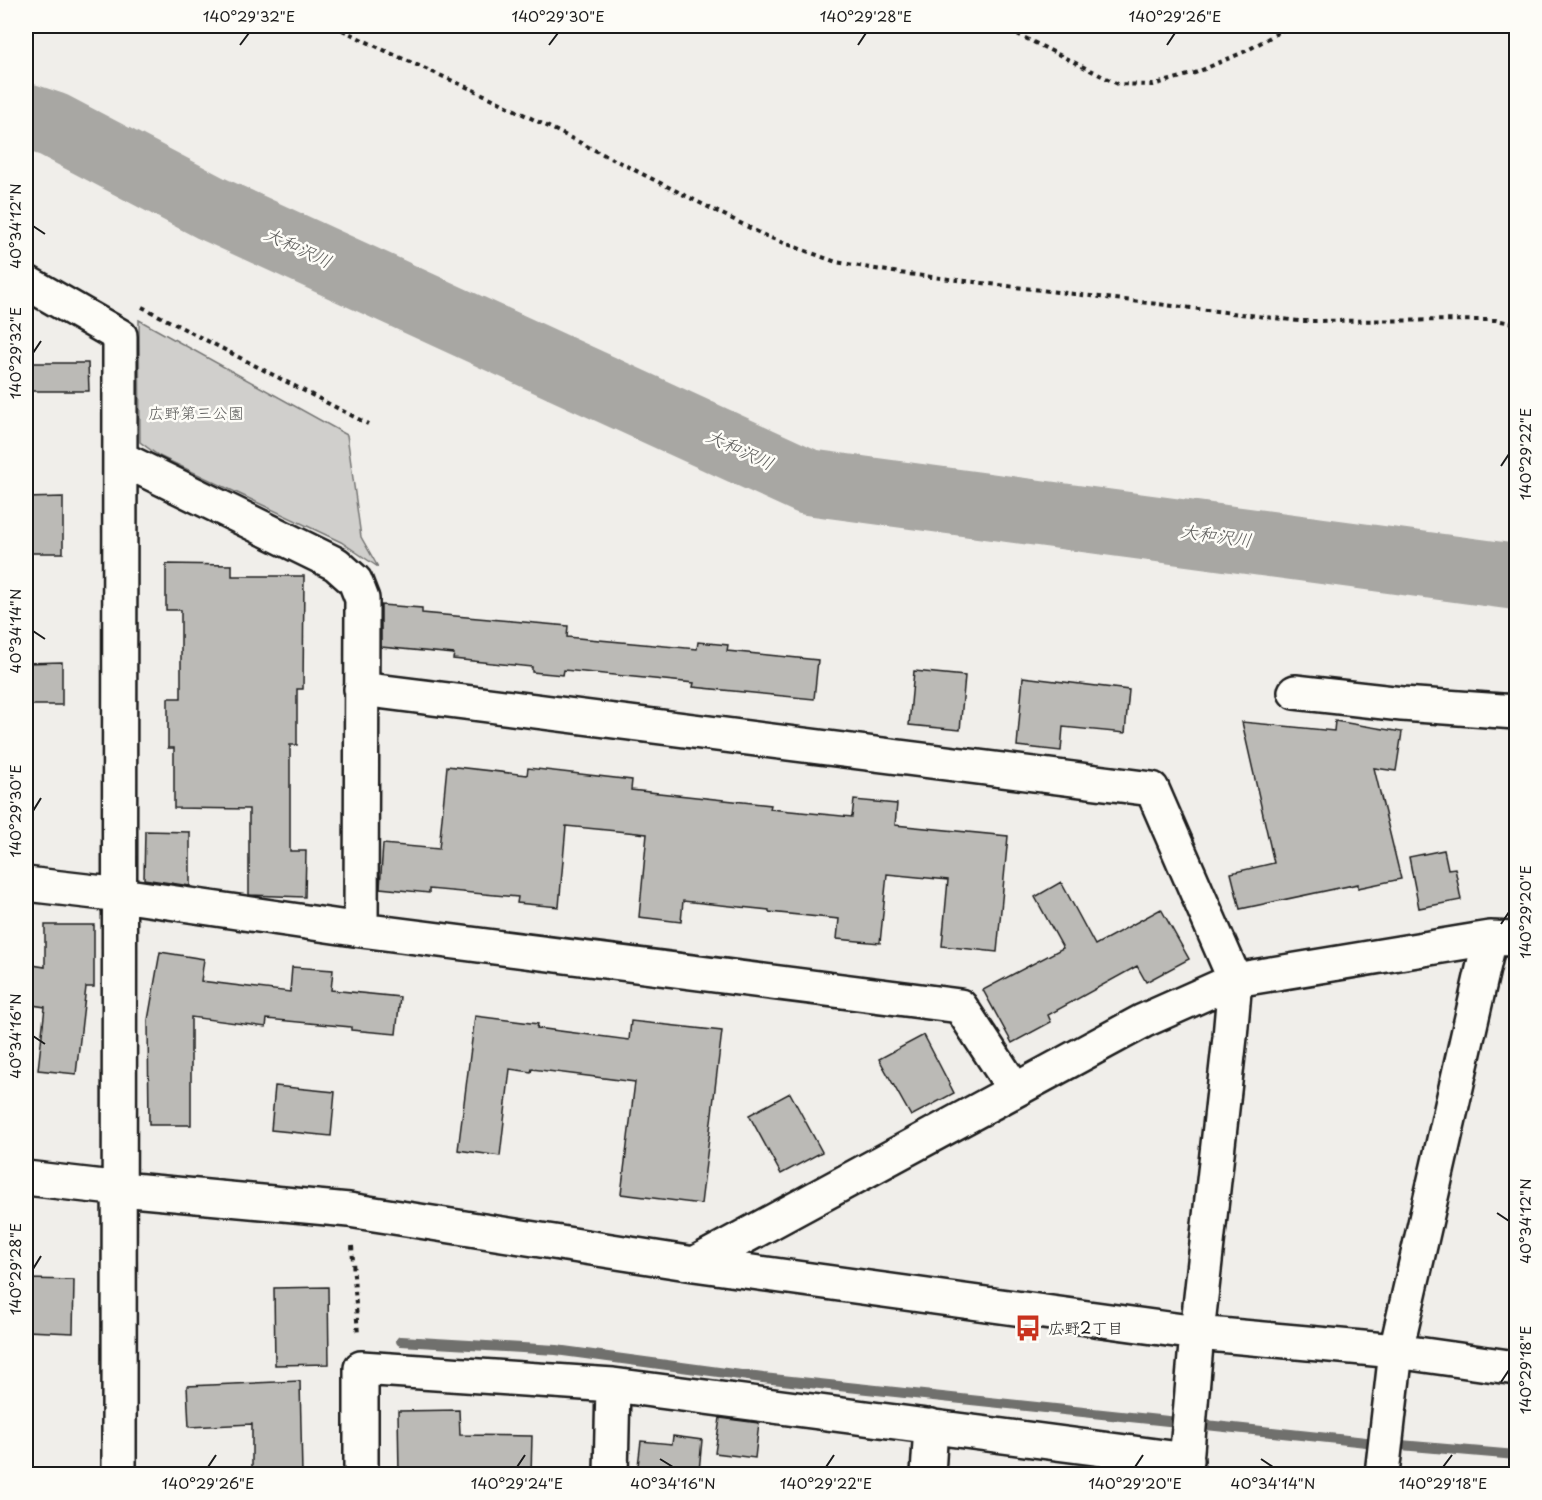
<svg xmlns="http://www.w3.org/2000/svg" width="1542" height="1500" font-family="'Playpen Sans','Klee One',sans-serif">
  <rect width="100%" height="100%" fill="#f0eeea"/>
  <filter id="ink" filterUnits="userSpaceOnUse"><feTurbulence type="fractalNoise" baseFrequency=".0167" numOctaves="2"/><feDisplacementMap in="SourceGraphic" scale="12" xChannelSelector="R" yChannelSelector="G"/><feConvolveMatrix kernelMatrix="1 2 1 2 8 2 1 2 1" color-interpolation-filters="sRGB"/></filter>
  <g filter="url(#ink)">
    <path fill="#d0cfcc" stroke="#767674" stroke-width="1.5" d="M 139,320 L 347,435 L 361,537 L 378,567 L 341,542 L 159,456 L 140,442 Z"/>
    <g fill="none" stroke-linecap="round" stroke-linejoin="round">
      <path stroke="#706f6d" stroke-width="10" d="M 401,1341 L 556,1350 L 763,1378 L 1366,1442 L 1516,1455"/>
      <path stroke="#a8a7a3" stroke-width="66" d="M 26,116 L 53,125 L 211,208 L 808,482 L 1516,577"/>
    </g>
    <path fill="#bbbab6" stroke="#1c1c1c" stroke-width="1.5" d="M 26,363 L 88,363 L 89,391 L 26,391 Z
      M 63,497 L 63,553 L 26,553 L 26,498 Z
      M 166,564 L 232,565 L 232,576 L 304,576 L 303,689 L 297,689 L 297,745 L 290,745 L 290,851 L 306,851 L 305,897 L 249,895 L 249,809 L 174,808 L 174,748 L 168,748 L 168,698 L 181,698 L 181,610 L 166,610 Z
      M 381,605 L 422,608 L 422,613 L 568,626 L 567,637 L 697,649 L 698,642 L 728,645 L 727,651 L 818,660 L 814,699 L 693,687 L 694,683 L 564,670 L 563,675 L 532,672 L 532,667 L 453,659 L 454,654 L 381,647 Z
      M 62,662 L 62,705 L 26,705 L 26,663 Z
      M 914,671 L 965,676 L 960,730 L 909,725 Z
      M 1023,677 L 1129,690 L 1125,733 L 1063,727 L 1061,751 L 1017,746 Z
      M 1335,721 L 1402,732 L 1396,771 L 1374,768 L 1401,879 L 1358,888 L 1358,884 L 1240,909 L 1231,873 L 1274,863 L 1242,722 L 1334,731 Z
      M 447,766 L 527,775 L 528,768 L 632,780 L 631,790 L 771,805 L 770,809 L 852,817 L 854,800 L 897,804 L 895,825 L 1008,836 L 997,952 L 942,946 L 948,880 L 887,874 L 880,943 L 837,939 L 839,919 L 769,912 L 769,910 L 683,901 L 681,922 L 639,917 L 647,834 L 566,826 L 559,907 L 517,903 L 518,897 L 429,889 L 429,893 L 380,888 L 383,844 L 439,849 Z
      M 145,831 L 190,832 L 190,886 L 144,879 Z
      M 1444,850 L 1448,869 L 1455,868 L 1461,900 L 1419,908 L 1409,857 Z
      M 1061,882 L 1095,945 L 1161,909 L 1189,959 L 1146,982 L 1137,966 L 1048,1015 L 1051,1022 L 1012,1043 L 983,990 L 1063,948 L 1035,897 Z
      M 45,925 L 94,925 L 94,987 L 86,987 L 76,1074 L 38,1070 L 45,1007 L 26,1004 L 26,964 L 45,967 Z
      M 160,952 L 204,959 L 201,981 L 290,992 L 292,967 L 333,970 L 331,990 L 400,997 L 396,1034 L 351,1030 L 351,1027 L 267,1019 L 266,1027 L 191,1017 L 191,1125 L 149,1125 L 148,1020 Z
      M 475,1016 L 538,1024 L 537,1028 L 629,1040 L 631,1021 L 722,1031 L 701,1204 L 621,1194 L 635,1082 L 532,1069 L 531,1072 L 510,1069 L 500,1156 L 458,1150 Z
      M 924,1035 L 954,1093 L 911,1116 L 879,1059 Z
      M 275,1086 L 335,1092 L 331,1136 L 271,1130 Z
      M 790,1093 L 822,1152 L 781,1174 L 749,1115 Z
      M 26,1279 L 74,1280 L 73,1333 L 26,1331 Z
      M 328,1287 L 329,1364 L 275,1365 L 274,1288 Z
      M 300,1381 L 302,1474 L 252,1474 L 252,1424 L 189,1427 L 187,1386 Z
      M 459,1410 L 460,1435 L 532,1436 L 531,1474 L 399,1474 L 398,1411 Z
      M 720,1418 L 759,1423 L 755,1458 L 715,1453 Z
      M 673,1436 L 702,1440 L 699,1471 L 689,1470 L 689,1474 L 637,1474 L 641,1441 L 672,1444 Z"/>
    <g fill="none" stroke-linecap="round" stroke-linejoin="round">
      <g stroke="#1c1c1c" stroke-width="38">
        <path id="minor" d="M 26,282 L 120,336 L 119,1474
          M 120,458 L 336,564 L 355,581 L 362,599 L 361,930
          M 361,689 L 1152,789 L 1235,980 L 1230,1037 L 1197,1333 L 1185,1474
          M 1295,692 L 1402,704 L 1516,712
          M 26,884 L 121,895 L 361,930 L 960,1006 L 1015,1090
          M 26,1178 L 121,1189 L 349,1210 L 694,1264 L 1197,1333 L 1396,1351 L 1516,1368
          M 694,1264 L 1143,1021 L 1235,980 L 1490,938 L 1516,939
          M 361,1474 L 361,1368 L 613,1385 L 1187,1460
          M 611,1474 L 613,1385
          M 928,1474 L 931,1426
          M 1382,1474 L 1396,1351 L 1490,938"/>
      </g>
      <path stroke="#1c1c1c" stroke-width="4" stroke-dasharray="4.5 4.5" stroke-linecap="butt" d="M 334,26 L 390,53 L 489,97 L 768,237 L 836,262 L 899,273 L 1299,321 L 1496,320 L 1516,324
        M 1001,26 L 1118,84 L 1153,85 L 1195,73 L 1246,51 L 1290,26
        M 142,307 L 368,424
        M 352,1246 L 358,1335"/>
      <use href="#minor" stroke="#fdfcf7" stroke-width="33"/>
    </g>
  </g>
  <path fill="none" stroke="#1c1c1c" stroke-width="2" d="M 240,45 L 249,33M 549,45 L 558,33M 858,45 L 866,33M 1167,45 L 1175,33M 33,226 L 45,234M 33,353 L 41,341M 1501,466 L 1509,454M 33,631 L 45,639M 33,811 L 41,798M 1501,924 L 1509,912M 33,1036 L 45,1044M 1497,1213 L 1509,1221M 33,1269 L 41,1256M 1501,1382 L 1509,1370M 660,1459 L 673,1467M 1261,1459 L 1273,1467M 208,1467 L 216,1455M 517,1467 L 525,1455M 826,1467 L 834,1455M 1135,1467 L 1143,1455M 1443,1467 L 1452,1455"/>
  <defs>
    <g id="bus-bare" transform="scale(2.07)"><path d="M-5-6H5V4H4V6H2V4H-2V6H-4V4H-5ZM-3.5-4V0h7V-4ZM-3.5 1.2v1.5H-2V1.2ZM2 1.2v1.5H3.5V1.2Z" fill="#c8321e" stroke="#fdfcf7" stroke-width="2.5" paint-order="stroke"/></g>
  </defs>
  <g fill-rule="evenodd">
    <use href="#bus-bare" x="1028" y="1328"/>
  </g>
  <g text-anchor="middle" stroke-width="5" stroke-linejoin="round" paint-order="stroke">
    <g font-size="16" fill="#5b5b5a" stroke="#fdfcf7">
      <text x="196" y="419">広野第三公園</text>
    </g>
    <g font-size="16" fill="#1c1c1c" stroke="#fdfcf7" text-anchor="start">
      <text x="1048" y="1334">広野2丁目</text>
    </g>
    <g font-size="18" font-style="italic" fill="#5b5b59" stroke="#fdfcf7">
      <text transform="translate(298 248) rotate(25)" y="6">大和沢川</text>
      <text transform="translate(740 450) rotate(25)" y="6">大和沢川</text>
      <text transform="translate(1216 536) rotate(8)" y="6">大和沢川</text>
    </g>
  </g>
  <rect width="1542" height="1500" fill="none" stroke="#fdfcf7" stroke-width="66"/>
  <rect x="33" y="33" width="1476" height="1434" fill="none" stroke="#1c1c1c" stroke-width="2"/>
  <g font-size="15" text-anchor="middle" fill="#1c1c1c">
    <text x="249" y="22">140°29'32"E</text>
    <text x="558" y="22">140°29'30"E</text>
    <text x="866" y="22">140°29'28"E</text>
    <text x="1175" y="22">140°29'26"E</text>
    <text transform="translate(16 226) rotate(-90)" y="5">40°34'12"N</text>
    <text transform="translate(16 353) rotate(-90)" y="5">140°29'32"E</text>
    <text transform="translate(1526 454) rotate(-90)" y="5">140°29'22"E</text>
    <text transform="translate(16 631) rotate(-90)" y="5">40°34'14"N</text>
    <text transform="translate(16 811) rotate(-90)" y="5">140°29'30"E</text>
    <text transform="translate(1526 912) rotate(-90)" y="5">140°29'20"E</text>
    <text transform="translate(16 1036) rotate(-90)" y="5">40°34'16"N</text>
    <text transform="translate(1526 1221) rotate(-90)" y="5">40°34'12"N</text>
    <text transform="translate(16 1269) rotate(-90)" y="5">140°29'28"E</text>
    <text transform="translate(1526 1370) rotate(-90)" y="5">140°29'18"E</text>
    <text x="208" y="1489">140°29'26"E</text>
    <text x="517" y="1489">140°29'24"E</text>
    <text x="673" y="1489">40°34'16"N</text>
    <text x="826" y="1489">140°29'22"E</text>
    <text x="1135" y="1489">140°29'20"E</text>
    <text x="1273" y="1489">40°34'14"N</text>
    <text x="1443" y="1489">140°29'18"E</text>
  </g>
</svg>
